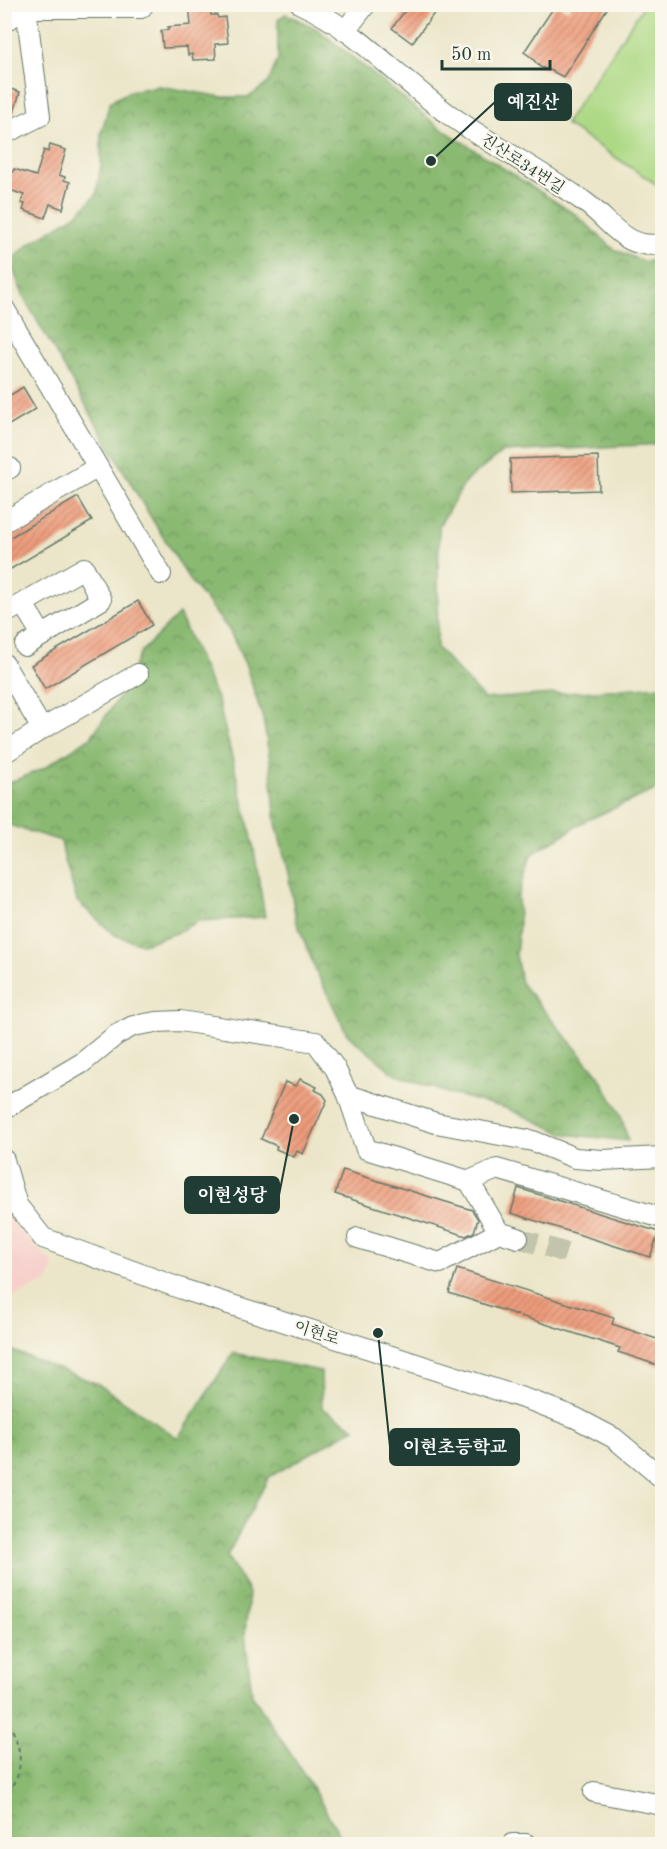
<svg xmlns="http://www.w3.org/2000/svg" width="667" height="1849" font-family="'Old Standard TT','Noto Serif KR',serif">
  <defs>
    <pattern id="forest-crowns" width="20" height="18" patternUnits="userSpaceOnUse" patternTransform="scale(1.5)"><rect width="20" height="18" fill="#8ab972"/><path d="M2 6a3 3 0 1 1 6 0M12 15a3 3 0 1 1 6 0" fill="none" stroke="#70985e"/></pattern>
    <pattern id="building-hatch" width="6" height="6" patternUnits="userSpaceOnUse" patternTransform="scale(1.5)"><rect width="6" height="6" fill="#ee9c7c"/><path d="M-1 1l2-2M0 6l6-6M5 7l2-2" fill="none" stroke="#c08066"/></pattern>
  </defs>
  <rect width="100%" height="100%" fill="#fbf7ec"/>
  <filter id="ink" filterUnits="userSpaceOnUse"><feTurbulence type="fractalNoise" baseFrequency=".0167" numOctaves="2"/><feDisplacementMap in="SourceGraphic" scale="12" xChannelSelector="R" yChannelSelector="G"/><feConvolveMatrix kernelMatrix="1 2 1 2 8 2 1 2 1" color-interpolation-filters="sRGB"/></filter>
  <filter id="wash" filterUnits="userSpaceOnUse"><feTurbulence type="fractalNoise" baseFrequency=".008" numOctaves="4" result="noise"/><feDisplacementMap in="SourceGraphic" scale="24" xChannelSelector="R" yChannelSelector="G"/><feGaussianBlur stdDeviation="1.35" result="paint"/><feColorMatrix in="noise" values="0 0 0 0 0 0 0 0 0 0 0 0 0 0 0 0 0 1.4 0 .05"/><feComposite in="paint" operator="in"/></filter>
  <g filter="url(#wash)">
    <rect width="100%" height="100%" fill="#ebe6c9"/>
    <path fill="#f7d0cc" d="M 4,1199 L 19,1231 L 55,1265 L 47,1282 L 5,1300 Z"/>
    <path fill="url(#forest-crowns)" stroke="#547b53" stroke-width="1.5" d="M 286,14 L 317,29 L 439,127 L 575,214 L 614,249 L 642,261 L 662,260 L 662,444 L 503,452 L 466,481 L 439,526 L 437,648 L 484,699 L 662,686 L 662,787 L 585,821 L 531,855 L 518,896 L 519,926 L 516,955 L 521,983 L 598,1075 L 621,1115 L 628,1141 L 565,1134 L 506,1108 L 448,1093 L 396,1075 L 347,1034 L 316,971 L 296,920 L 288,873 L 276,823 L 270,760 L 263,719 L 246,666 L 229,630 L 189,579 L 141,501 L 24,298 L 10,261 L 32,242 L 76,215 L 96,195 L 101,164 L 101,134 L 110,102 L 130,91 L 159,86 L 222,97 L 249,97 L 268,83 L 278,59 L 278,19 Z
      M 179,614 L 218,701 L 252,838 L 265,917 L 198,921 L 177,933 L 142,944 L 115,935 L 77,901 L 64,857 L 61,841 L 5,824 L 4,785 L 44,768 L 91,737 L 122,693 L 141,652 Z
      M 5,1348 L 98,1384 L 178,1438 L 233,1353 L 321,1371 L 322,1408 L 355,1428 L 269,1477 L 227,1556 L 249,1593 L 245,1634 L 252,1695 L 309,1782 L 345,1844 L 5,1844 Z"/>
    <path fill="#add985" stroke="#668b5c" stroke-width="1.5" d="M 644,5 L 662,5 L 662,188 L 565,124 Z"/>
    <g id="blocks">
      <path fill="url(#building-hatch)" d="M 189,4 L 210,4 L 211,15 L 217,15 L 218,18 L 225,17 L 228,43 L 215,44 L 216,59 L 193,60 L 192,54 L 188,55 L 187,47 L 163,48 L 161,31 L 168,30 L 168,27 L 191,25 Z
        M 410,4 L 441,4 L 412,43 L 392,28 Z
        M 556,4 L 568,10 L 571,4 L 610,4 L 563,77 L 552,71 L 540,67 L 531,57 L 524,52 Z
        M 4,87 L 20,92 L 13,116 L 4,120 Z
        M 50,145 L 66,150 L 59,175 L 65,177 L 64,180 L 70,182 L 63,209 L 50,204 L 45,218 L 23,210 L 25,204 L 21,203 L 24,195 L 4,188 L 4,177 L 7,170 L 13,172 L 14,169 L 36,176 L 44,150 L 48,152 Z
        M 23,387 L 36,409 L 4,428 L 4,399 Z
        M 598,456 L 599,490 L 511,493 L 510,459 Z
        M 78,497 L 92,521 L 4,573 L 4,541 Z
        M 138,601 L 152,625 L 45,689 L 31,665 Z
        M 300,1079 L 317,1087 L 315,1090 L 323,1094 L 327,1100 L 303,1154 L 297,1151 L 294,1157 L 276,1149 L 277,1146 L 261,1139 L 285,1082 L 296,1086 Z
        M 343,1170 L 472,1210 L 478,1219 L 474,1232 L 466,1236 L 335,1194 Z
        M 518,1188 L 659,1232 L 650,1257 L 511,1213 Z
        M 457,1269 L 614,1318 L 612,1324 L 663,1341 L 663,1367 L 618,1352 L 620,1348 L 449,1293 Z"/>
    </g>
  </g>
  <g filter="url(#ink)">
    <use href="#blocks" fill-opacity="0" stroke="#667868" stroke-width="1.5"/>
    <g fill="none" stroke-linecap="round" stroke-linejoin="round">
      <path stroke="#c2c4ab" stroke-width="20" stroke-dasharray="20 10" stroke-linecap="butt" d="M 518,1238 L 567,1253"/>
      <g stroke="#667868" stroke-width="22">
        <path id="minor" d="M 301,4 C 357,29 401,81 451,116 C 495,147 543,172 586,203 C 613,223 624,250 662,244
          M 4,22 L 26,8 L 141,8 L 144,4
          M 345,31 L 366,4
          M 4,134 L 40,116 L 26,8
          M 4,308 L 161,574
          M 4,471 L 10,468
          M 4,522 L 98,467
          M 23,604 L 42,635
          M 4,614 L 84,568 L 101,600 L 25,646
          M 4,664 L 42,729
          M 4,753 L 42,729 L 138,674
          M 348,1095 L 436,1123 L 533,1141 L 575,1158 L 602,1160 L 662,1157
          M 4,1109 L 82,1063 L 116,1035 L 133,1026 L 156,1022 L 180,1021 L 316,1042 L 335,1068 L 348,1095 L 366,1149 L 469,1181 L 499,1232 L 518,1238
          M 4,1160 L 17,1205 L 43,1238 L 182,1289 L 535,1402 L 576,1418 L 614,1438 L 662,1478
          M 469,1181 L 497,1169 L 662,1218
          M 358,1238 L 440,1263 L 499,1232
          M 594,1792 L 662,1805
          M 512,1844 L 526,1844"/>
      </g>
      <path stroke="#667868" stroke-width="2" stroke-dasharray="4.5 4.5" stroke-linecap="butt" d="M 4,1714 C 16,1735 27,1760 14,1783 C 12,1787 7,1791 4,1794"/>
      <use href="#minor" stroke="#fff" stroke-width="20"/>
    </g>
  </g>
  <g text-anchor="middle" stroke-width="4.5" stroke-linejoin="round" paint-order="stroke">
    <g font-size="16" fill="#1f3d34" stroke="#fbf7ec">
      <text transform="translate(523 163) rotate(33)" y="6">진산로34번길</text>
      <text transform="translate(317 1332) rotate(18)" y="6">이현로</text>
    </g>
  </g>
  <path fill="none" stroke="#1f3d34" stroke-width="2" d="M431 161L495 102M294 1119L279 1195M378 1333L390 1447"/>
  <g fill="#1f3d34" stroke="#fbf7ec" stroke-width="2">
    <circle cx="431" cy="161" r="6"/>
    <circle cx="294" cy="1119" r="6"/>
    <circle cx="378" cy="1333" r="6"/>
  </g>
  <g fill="#1f3d34" stroke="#1f3d34" stroke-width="2">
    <rect x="495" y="84" width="76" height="36" rx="6"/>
    <rect x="185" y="1177" width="94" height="36" rx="6"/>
    <rect x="390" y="1429" width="129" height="36" rx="6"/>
  </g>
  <g font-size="18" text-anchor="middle" font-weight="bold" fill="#fff">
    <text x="533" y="108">예진산</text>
    <text x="232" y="1201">이현성당</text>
    <text x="455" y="1453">이현초등학교</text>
  </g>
  <rect width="667" height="1849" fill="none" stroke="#fbf7ec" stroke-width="24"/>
  <path d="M442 60v9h108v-9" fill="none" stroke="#1f3d34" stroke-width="3"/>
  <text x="451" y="60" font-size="18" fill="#1f3d34" stroke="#fbf7ec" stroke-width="4.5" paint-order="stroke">50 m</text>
</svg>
